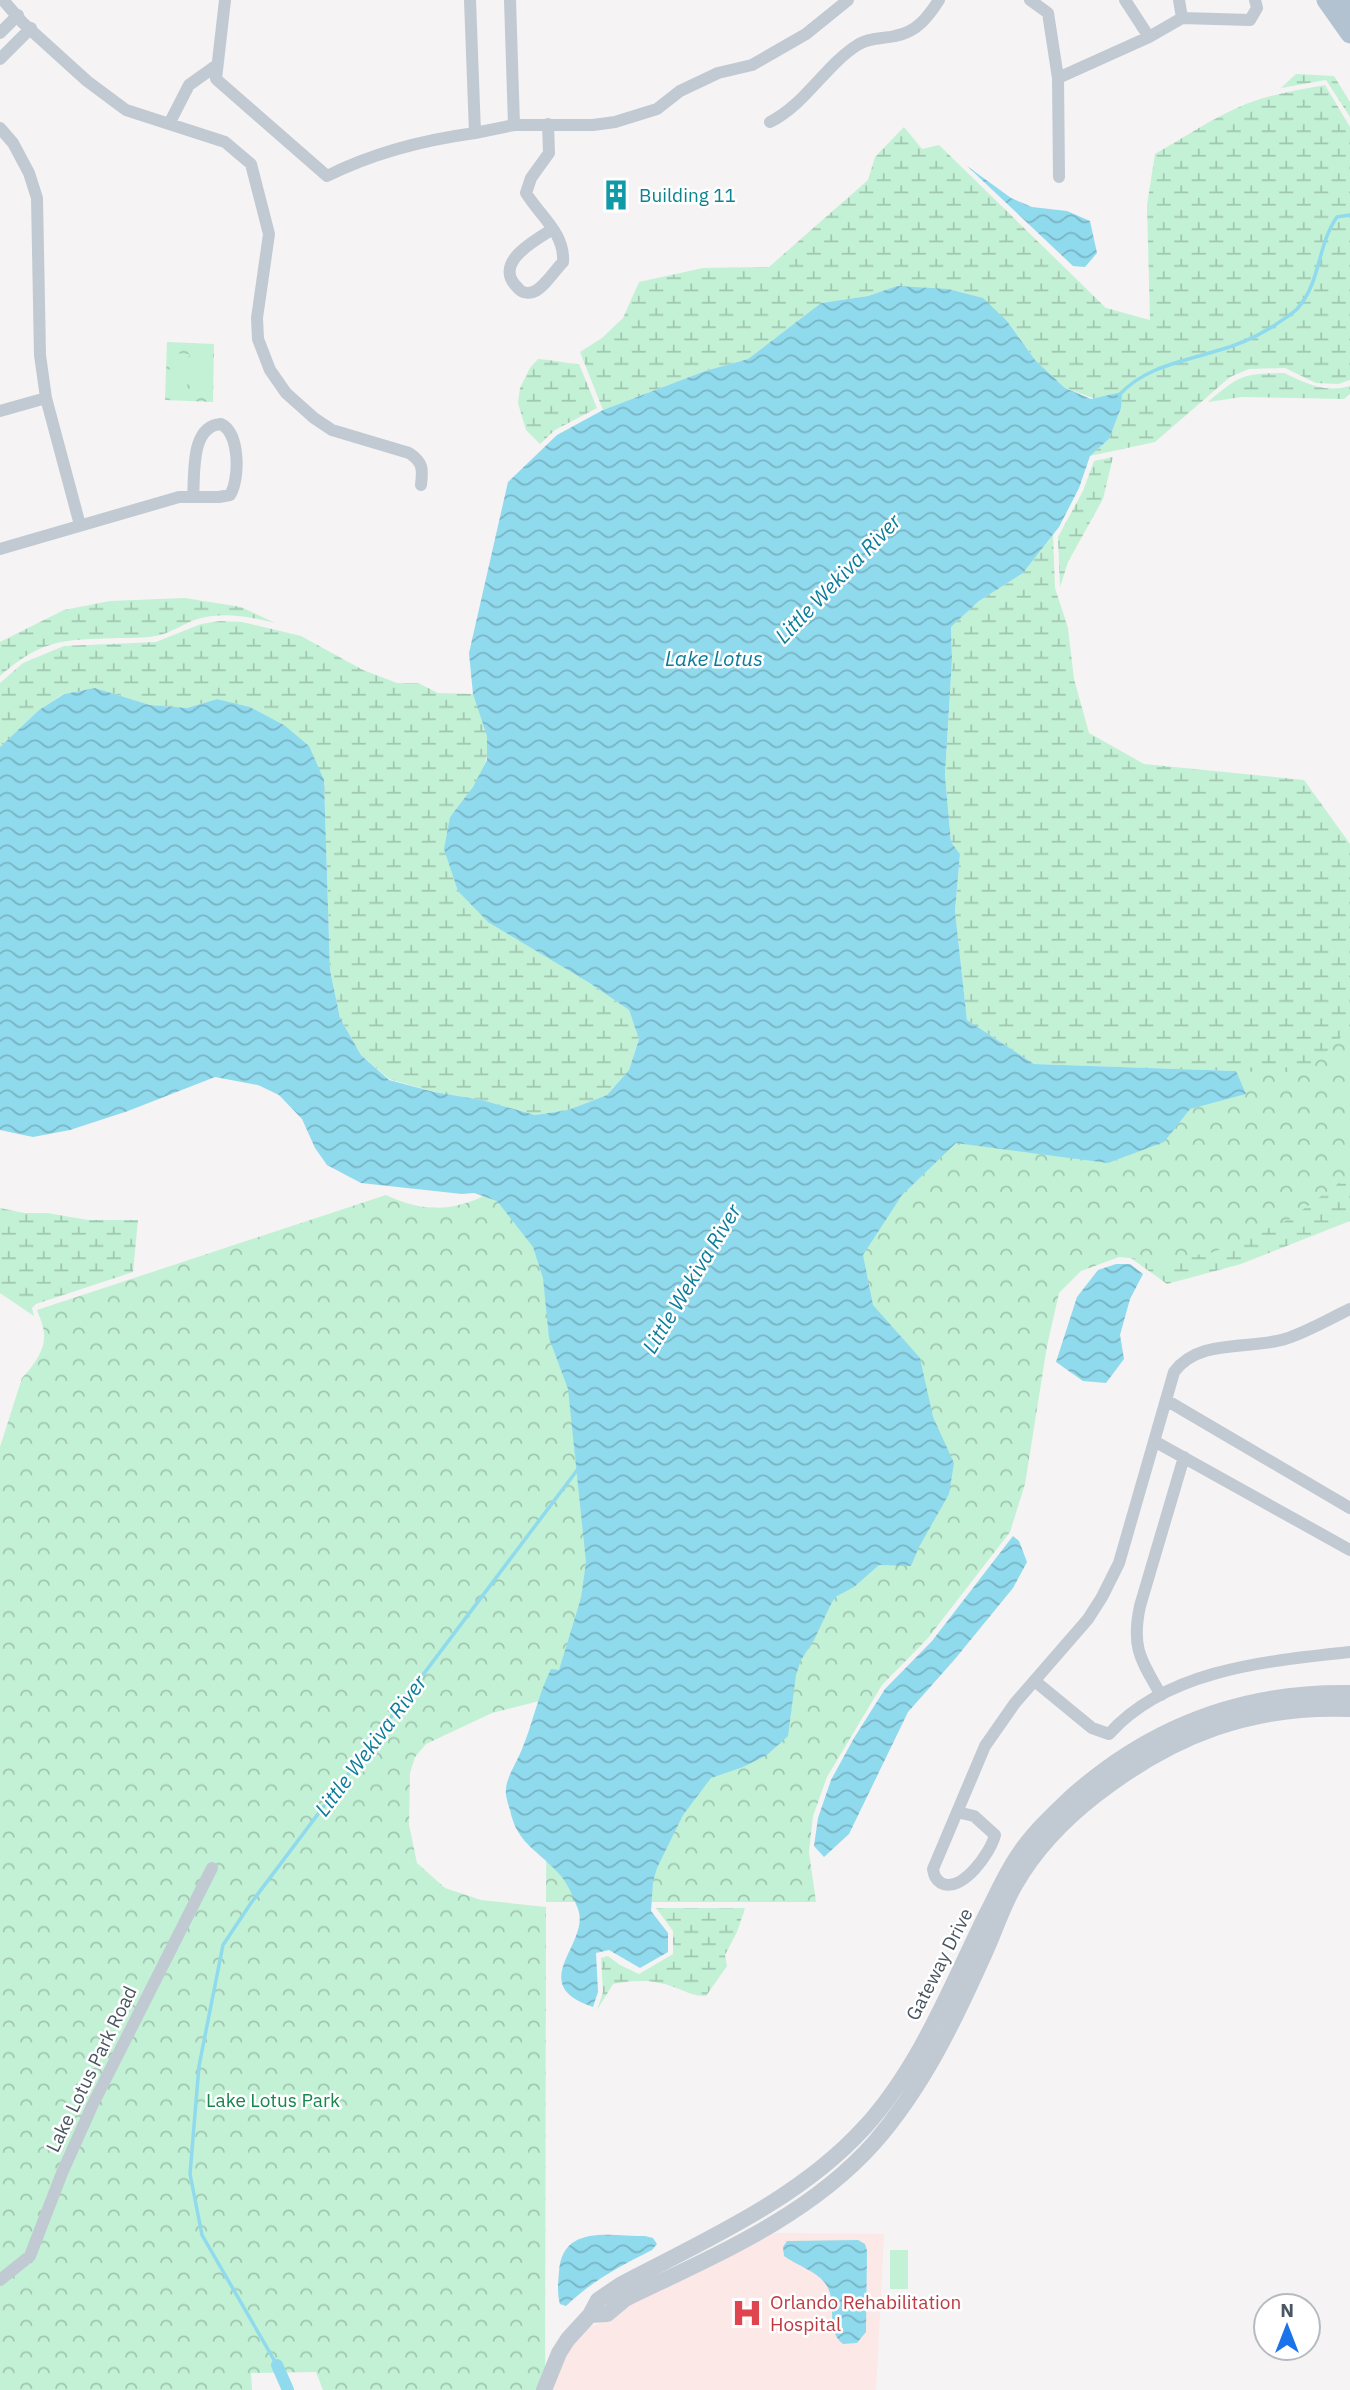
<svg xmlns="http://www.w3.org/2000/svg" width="1350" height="2390" font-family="'IBM Plex Sans',sans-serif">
  <defs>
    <pattern id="wetland-marsh" width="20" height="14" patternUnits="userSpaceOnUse" patternTransform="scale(1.75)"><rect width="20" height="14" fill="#c3f1d5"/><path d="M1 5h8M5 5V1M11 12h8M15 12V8" fill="none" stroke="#a0c6b0"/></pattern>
    <pattern id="park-crowns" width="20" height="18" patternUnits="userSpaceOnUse" patternTransform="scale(1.75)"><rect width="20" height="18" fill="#c3f1d5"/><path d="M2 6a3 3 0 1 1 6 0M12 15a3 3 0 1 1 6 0" fill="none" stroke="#a0c6b0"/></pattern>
    <pattern id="water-waves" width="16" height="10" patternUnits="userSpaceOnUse" patternTransform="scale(1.75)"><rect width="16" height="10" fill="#90daee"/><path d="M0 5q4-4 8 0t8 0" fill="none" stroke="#78b4c4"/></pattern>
  </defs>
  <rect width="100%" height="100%" fill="#f5f3f3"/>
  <path fill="#fce8e6" d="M 771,2233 L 884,2234 L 876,2390 L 550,2390 L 556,2373 L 581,2331 L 602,2322 L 628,2305 Z"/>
  <path fill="url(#wetland-marsh)" d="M 1296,74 L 1334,76 L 1350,102 L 1350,117 L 1326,80 L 1281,88 Z
    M 1325,85 L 1350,127 L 1350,380 L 1338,384 L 1316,383 L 1285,368 L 1249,369 L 1230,377 L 1155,442 L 1090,456 L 1109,439 L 1121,408 L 1065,388 L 1035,360 L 1007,321 L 897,286 L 868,296 L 821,303 L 748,359 L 705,371 L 603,410 L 580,352 L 602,338 L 623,318 L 639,282 L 703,268 L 769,267 L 868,180 L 875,157 L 904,127 L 922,149 L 939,145 L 1106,308 L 1150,320 L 1147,205 L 1155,154 C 1185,137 1214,117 1246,104 C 1271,94 1299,90 1325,85 Z
    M 538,359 C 552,360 565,363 579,364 L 597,408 L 555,430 L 540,444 L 526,430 L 518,403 L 520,388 L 530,368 Z
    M 1284,373 C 1307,384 1325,393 1350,386 L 1350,394 L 1344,399 L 1242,397 L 1208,402 C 1240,375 1242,374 1284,373 Z
    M 1113,457 L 1103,499 L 1068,562 L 1060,587 L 1058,537 L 1083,491 L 1094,461 Z
    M 1053,535 L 1055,588 L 1068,628 L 1074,679 L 1089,733 L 1144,764 L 1304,780 L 1350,844 L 1350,1221 L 1241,1264 L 1167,1284 L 1103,1238 L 1060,1236 L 994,1247 L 989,1270 L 1002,1448 L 988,1523 L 944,1563 L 832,1602 L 837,1596 L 854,1587 L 879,1565 L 911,1566 L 919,1547 L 949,1494 L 954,1463 L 933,1417 L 920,1358 L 873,1305 L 863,1254 L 902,1195 L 956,1143 L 1108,1163 L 1164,1142 L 1189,1109 L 1245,1093 L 1235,1071 L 1034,1064 L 967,1020 L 955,911 L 960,854 L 951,842 L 945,775 L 952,659 L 951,627 L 979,601 L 1023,573 Z
    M 185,598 L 241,607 L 275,623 C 251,617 225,612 201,618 C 185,622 172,633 156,636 C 144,638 131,638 118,638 C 63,640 44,638 0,676 L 0,642 L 64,610 L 110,601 Z
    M 220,621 L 242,622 L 301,636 L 363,670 L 397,683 L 418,683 L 438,693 L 473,694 C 478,707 485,722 487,736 C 493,768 468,794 450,817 L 588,982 L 629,1010 L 639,1038 L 629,1070 L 607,1095 L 568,1110 L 535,1115 L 482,1100 L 434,1092 L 389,1079 L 361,1055 L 340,1018 L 330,970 L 324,780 L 284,725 L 250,707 L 217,699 L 187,708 L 150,705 L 95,688 L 63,694 L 39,710 L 0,747 L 0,683 L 23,663 L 64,646 L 156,642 L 201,624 Z
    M 0,1208 L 24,1213 L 47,1213 L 88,1220 L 138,1220 L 133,1272 L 36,1304 L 32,1308 L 34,1316 L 0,1293 Z
    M 656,1908 L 745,1908 L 737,1932 L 725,1955 L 727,1966 L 706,1996 C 693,1996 687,1992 674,1987 C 654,1979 633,1980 613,1984 L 597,2010 L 603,1992 L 601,1958 L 608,1956 L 620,1965 L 639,1974 L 673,1954 L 673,1931 Z"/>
  <path fill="url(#park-crowns)" d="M 167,342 L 214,344 L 213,402 L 165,400 Z
    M 1350,1028 L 1350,1175 L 1290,1219 L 1214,1252 L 1162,1261 L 1119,1257 L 1081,1271 L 1059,1293 L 1047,1346 L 1025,1484 L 1010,1532 L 928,1638 L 882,1685 L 827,1777 L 813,1816 L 809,1852 L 816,1902 L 546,1902 L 547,1699 L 492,1713 L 426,1744 L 415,1757 L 410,1773 L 409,1825 L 417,1863 L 445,1888 L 481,1900 L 546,1907 L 545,2390 L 323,2390 L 316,2372 L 251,2373 L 252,2390 L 0,2390 L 0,1447 L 22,1378 C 31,1369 44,1352 44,1338 C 45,1329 40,1318 37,1310 L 386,1195 C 426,1214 461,1212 499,1187 L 864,1070 L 1306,1072 Z"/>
  <path fill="#c3f1d5" d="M 170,353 L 189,354 L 187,393 L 169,392 Z
    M 192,354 L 211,354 L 209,394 L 191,393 Z
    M 890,2250 L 908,2250 L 908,2289 L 890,2289 Z"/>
  <path fill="url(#water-waves)" d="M 967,166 L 1011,198 L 1032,207 L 1067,211 L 1090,221 L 1097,253 L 1085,267 L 1073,266 Z
    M 897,286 L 948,289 L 983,298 L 1007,321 L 1035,360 L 1065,388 L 1091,399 L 1122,392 L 1121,408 L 1109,439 L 1090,456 L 1079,488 L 1059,527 L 1023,573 L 979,601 L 951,627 L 952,659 L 945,775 L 951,842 L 960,854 L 955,911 L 967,1020 L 1034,1064 L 1236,1071 L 1246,1094 L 1190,1109 L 1164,1142 L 1108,1163 L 956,1143 L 902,1195 L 863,1255 L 873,1305 L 920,1358 L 933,1417 L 954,1463 L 949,1494 L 919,1547 L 911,1566 L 879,1565 L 854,1587 L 837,1596 L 832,1602 L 814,1640 L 801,1660 L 796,1675 L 788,1736 L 767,1755 L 743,1767 L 711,1778 L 683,1815 L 657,1868 L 653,1882 L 651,1911 L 668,1933 L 668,1952 L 640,1968 L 609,1950 L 596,1953 L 598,1992 L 593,2007 C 524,1984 591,1944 578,1909 C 574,1899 568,1884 561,1876 C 540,1851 517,1845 510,1810 C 508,1804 505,1795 506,1789 C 507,1776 517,1762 522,1749 C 533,1723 538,1695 551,1669 L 559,1670 L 581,1598 L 586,1562 L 568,1389 L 549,1338 L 543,1278 L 533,1247 L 497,1201 L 474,1193 L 462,1194 L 361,1183 L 327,1165 L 315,1148 L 302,1119 L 279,1095 L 258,1085 L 215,1077 L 128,1111 L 70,1130 L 33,1137 L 0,1130 L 0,747 L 39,710 L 64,694 L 95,688 L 150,705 L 187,708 L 217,699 L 250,707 L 284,725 L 309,746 L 324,780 L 330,970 L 340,1018 L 361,1055 L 389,1080 L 434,1092 L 482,1100 L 535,1115 L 568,1110 L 607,1095 L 629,1070 L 639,1039 L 629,1010 L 588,982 L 488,922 L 458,891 L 444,849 L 450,817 L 473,787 L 487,760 L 487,736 L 473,694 L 469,653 L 508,482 L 557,435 L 603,410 L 705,371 L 748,359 L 821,303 L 868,296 Z
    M 1116,1264 L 1130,1264 L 1143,1274 L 1130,1299 L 1120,1335 L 1124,1359 L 1106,1383 L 1083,1381 L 1056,1362 L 1077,1297 L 1098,1270 Z
    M 1013,1536 L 1019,1541 L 1027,1562 L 1013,1588 L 955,1659 L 908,1712 L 849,1834 L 824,1857 L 814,1846 L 818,1818 L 831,1780 L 854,1738 L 885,1689 L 932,1641 Z
    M 645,2236 L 653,2238 L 657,2244 L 652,2250 C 620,2266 592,2281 566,2306 L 560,2304 C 557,2294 558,2282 559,2272 C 562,2224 609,2236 645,2236 Z
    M 858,2240 L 865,2244 L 867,2251 L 866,2332 L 857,2343 L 843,2344 C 824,2329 839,2301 825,2283 C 816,2271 796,2265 784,2256 L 783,2247 L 787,2241 Z"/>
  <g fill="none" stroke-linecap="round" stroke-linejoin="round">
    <path stroke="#90daee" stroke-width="3.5" d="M 1119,395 C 1145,367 1181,362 1216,351 C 1236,346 1258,336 1275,325 C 1282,320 1291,315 1297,309 C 1321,283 1317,245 1337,217 L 1350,215
      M 277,2365 L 202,2235 L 190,2174 L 199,2066 L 223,1945 L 251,1903 L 578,1469"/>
    <path stroke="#90daee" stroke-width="12" d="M 277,2365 L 288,2390"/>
    <path stroke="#c1cad2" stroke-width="12" d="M 3,0 L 23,23 L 87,81 L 126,110 L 225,142 L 251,164 L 269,234 L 257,318 L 258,339 L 270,370 L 286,393 L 314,418 L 332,430 L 409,453 C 423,462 423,469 421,485
      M 225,0 L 216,79 L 327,176 C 375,152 423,140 475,133 L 470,0
      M 510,0 L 514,125 L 593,125 L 615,122 L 657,109 L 680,91 L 718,73 L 752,65 L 806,34 L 848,0
      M 1030,0 L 1048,13 L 1058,78 L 1059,177
      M 1125,0 L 1149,37
      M 1179,0 L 1182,18
      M 0,33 L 18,15
      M 0,59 L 31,28
      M 1058,78 L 1149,37 L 1182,18 L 1250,20 L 1257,8 L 1255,0
      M 770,122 C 806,104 825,65 859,44 C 871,37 883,39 895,36 C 917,32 928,17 939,0
      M 169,124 L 189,85 L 217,65
      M 548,124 L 549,153 L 531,178 L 526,193 C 540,216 565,233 563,262 C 555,270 543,289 533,292 C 527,294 521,292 518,288 C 491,263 536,240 553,229
      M 0,128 L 13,143 L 29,173 L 37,198 L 40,355 L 46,398 L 80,525
      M 475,133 L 514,125
      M 0,411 L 46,398
      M 0,549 L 179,497 L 219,497 L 230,495 C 240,479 240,433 221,424 C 190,426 195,474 193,497
      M 1166,1400 L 1350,1508
      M 1154,1441 L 1350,1550
      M 1036,1682 L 1092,1728 L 1109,1734 C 1167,1669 1268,1661 1350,1652
      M 1161,1695 C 1141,1660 1131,1648 1140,1606 L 1184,1457
      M 957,1812 L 974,1816 L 995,1835 C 991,1852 962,1894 941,1883 C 935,1879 934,1875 933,1869 L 985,1746 L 1015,1703 L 1088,1619 L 1102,1597 L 1119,1563 L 1174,1372 C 1199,1338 1249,1350 1285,1339 C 1307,1332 1329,1319 1350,1309
      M 0,2280 L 30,2256 L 62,2173 L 92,2106 L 212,1868"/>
    <path stroke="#c1cad2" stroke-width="16" d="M 590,2315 L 607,2314 L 625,2299 C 713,2256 807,2218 874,2143 C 922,2088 953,2024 983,1957 C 994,1934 1002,1907 1015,1885 C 1035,1850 1065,1819 1096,1795 C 1173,1735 1252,1705 1350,1709
      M 544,2390 L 559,2353 L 568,2339 L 590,2315 L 598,2300 L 620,2285 C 705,2240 798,2200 864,2128 C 920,2067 951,1986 987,1913 C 997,1894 1005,1875 1017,1857 C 1031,1835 1051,1816 1070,1798 C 1150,1726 1242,1691 1350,1693"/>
    <path stroke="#b3c2d1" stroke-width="19" d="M 1326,0 L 1350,34
      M 1344,0 L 1350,8"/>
  </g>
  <defs>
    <g id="building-bare" transform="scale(2.415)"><path d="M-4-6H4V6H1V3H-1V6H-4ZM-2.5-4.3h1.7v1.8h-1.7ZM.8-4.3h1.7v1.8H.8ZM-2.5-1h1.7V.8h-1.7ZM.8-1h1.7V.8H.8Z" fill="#0f9aa8" stroke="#fff" stroke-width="2.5" paint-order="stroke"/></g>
    <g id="hospital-bare" transform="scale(2.415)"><path d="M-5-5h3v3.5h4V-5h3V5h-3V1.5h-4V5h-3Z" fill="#e0444e" stroke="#fff" stroke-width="2.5" paint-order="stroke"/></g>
  </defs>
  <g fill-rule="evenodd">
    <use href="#building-bare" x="616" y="195"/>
    <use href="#hospital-bare" x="747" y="2313"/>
  </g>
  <g text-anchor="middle" stroke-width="5" stroke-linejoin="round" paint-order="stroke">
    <g font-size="19" fill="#0d838f" stroke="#fff" text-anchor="start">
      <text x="639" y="202">Building 11</text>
    </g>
    <g font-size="19" fill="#4a5661" stroke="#fff">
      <text transform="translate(939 1964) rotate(-63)" y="7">Gateway Drive</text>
      <text transform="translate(91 2069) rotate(-64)" y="7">Lake Lotus Park Road</text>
    </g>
    <g font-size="19" fill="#17864f" stroke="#fff">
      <text x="273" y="2107">Lake Lotus Park</text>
    </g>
    <g font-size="19" fill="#be3a42" stroke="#fff" text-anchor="start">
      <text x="770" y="2309">Orlando Rehabilitation<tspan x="770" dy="22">Hospital</tspan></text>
    </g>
    <g font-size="21" font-style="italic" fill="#0c7c9b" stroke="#fff">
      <text transform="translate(838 579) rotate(-46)" y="7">Little Wekiva River</text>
      <text x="714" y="666">Lake Lotus</text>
      <text transform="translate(692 1279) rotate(-59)" y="7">Little Wekiva River</text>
      <text transform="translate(371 1746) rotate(-53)" y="7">Little Wekiva River</text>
    </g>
  </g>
  <g transform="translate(1287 2327)"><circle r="33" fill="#ffffff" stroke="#b7bbc0" stroke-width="2"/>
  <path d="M0-5L12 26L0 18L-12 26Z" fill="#1a73e8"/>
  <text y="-10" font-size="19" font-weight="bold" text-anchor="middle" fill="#4a5661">N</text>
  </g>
</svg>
